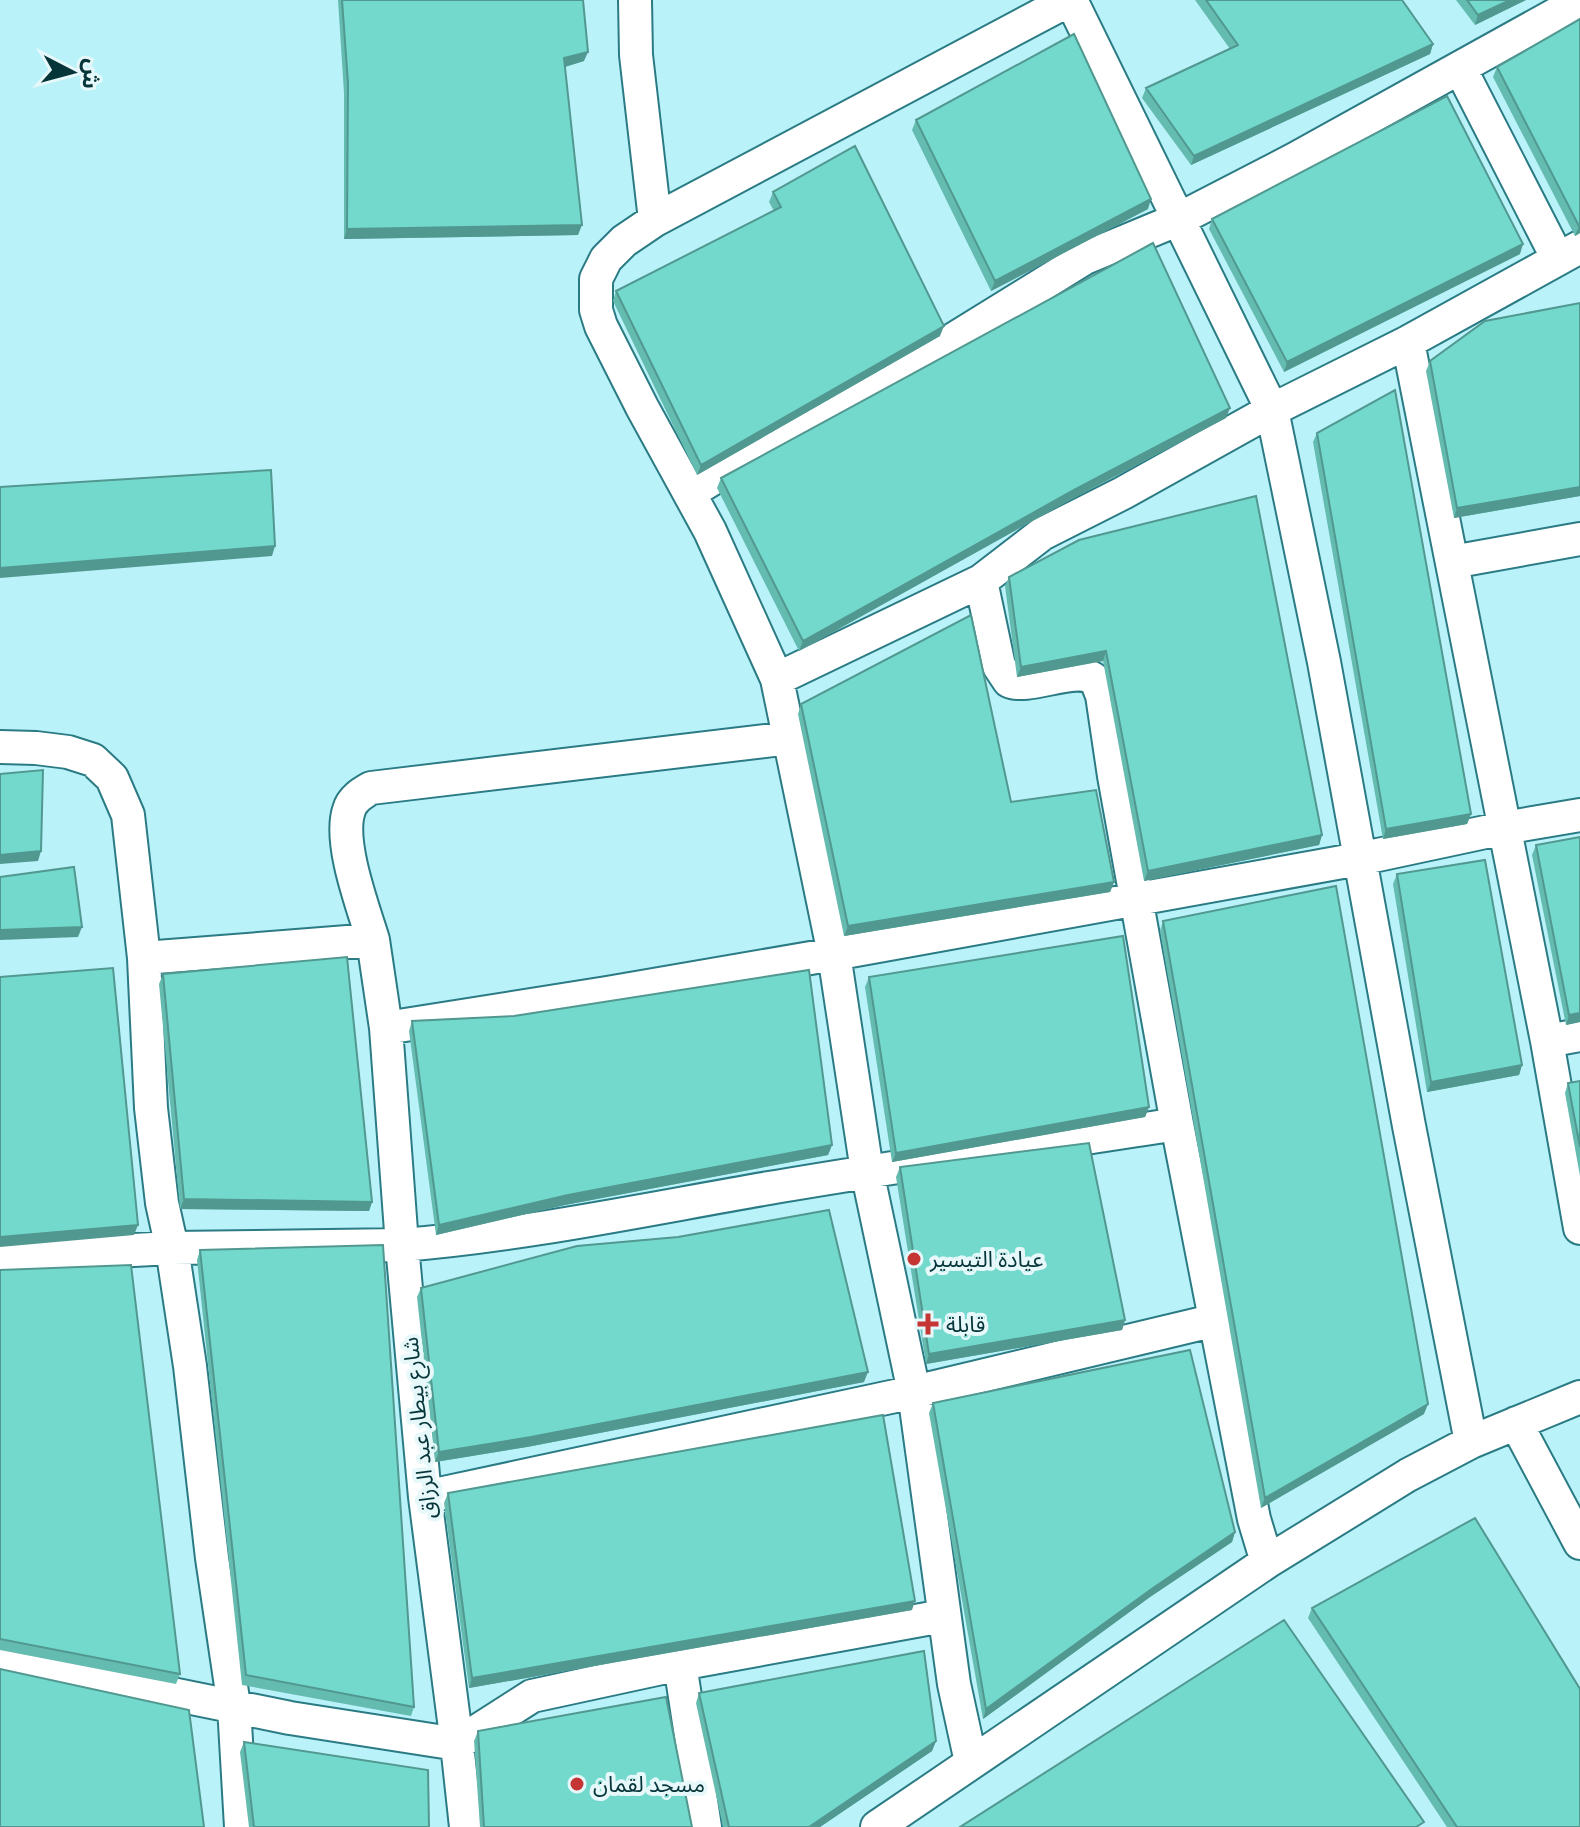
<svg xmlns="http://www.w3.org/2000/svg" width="1580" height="1827" font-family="Merriweather,'Noto Sans Arabic',serif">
  <rect width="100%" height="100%" fill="#baf2fa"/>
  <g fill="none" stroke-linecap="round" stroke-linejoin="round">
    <g stroke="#2b7b84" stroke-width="36">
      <path id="street" d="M 635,0 L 636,55 L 655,220
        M 1071,0 L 1272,410 L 1324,662 L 1409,1126 L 1471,1442
        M 1460,68 L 1558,259
        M 1408,342 L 1547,1041 L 1580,1228
        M 689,493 L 832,406 L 923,358 L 1085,258 L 1179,219 L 1295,159 L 1580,1
        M 1452,562 L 1580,539
        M 981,581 L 999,666 L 1009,681 C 1030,691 1083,661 1097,683 C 1098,684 1101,694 1102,695 L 1114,776 L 1177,1124 L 1254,1519 L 1267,1562
        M 777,679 L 981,581 L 1042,534 L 1123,493 L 1272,410 L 1408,342 L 1580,247
        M 0,747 L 36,748 L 68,752 L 93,760 L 112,778 L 128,815 L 144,958 L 151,1108 L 162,1203 L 172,1248 L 190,1366 L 212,1558 L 234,1706 L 241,1827
        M 373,940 C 363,907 338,842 349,810 C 352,799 362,793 371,788 L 790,738
        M 144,958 L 373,940 L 386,1028 L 402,1245 L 425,1497 L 457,1744 L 466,1827
        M 386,1028 L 607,993 L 834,954 L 1359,859 L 1504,828 L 1580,815
        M 1547,1041 L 1580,1035
        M 0,1257 L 172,1248 L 402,1245 C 525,1235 647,1209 769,1188 C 905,1165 1041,1145 1177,1124
        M 1516,1423 L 1580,1543
        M 425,1497 L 914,1392 L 1216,1320
        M 0,1659 L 290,1718 L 457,1744 L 532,1696 L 680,1664 L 943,1616
        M 680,1664 L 705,1827
        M 971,1762 L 954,1684 L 914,1392 L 867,1171 L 834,954 L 777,679 L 710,531 L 642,407 L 601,326 L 596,310 L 596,279 L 606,259 L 624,241 L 655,220 L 1069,0
        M 877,1827 L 1267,1562 L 1408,1475 L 1471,1442 L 1580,1397"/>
    </g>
    <use href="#street" stroke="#fff" stroke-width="32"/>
  </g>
  <path fill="#64bbb0" d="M 338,0 L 583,0 L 584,61 L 565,67 L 578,235 L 344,239 L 344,93 Z
    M 1195,0 L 1402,0 L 1433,44 L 1430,54 L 1191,165 L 1142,98 L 1146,88 L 1230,49 Z
    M 1456,0 L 1526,0 L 1475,25 Z
    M 1580,19 L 1580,233 L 1575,236 L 1493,77 L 1497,67 Z
    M 916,120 L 1148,209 L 991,291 L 912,130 Z
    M 773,192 L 940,336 L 697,475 L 613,301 L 616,291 L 774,211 L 769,202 Z
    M 1212,219 L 1520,254 L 1284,372 L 1209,229 Z
    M 1580,303 L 1580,496 L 1454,518 L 1426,371 L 1430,361 Z
    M 1226,418 L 1070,500 L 799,651 L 717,488 L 721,478 Z
    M 1317,433 L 1471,814 L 1467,824 L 1383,839 L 1313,442 Z
    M 1079,540 L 1322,835 L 1319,845 L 1144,881 L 1103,661 L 1017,677 L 1005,586 L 1009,577 Z
    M 801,704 L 1011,802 L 1114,882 L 1110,892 L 844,936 L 798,714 Z
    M 1580,837 L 1580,1022 L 1566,1025 L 1532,855 L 1536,845 Z
    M 1397,874 L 1522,1065 L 1519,1075 L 1427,1092 L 1393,884 Z
    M 1163,921 L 1424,1414 L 1261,1508 L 1160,931 Z
    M 163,974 L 372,1202 L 369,1211 L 180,1209 L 159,984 Z
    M 869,977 L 1149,1107 L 1145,1117 L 892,1162 L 865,987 Z
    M 412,1021 L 832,1145 L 828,1155 L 565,1205 L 436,1235 L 409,1031 Z
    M 1580,1081 L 1580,1176 L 1565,1093 L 1568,1083 Z
    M 900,1167 L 1125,1320 L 1122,1330 L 926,1364 L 896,1177 Z
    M 200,1250 L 414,1707 L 411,1716 L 242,1685 L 197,1260 Z
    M 0,1270 L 180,1674 L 176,1684 L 0,1650 Z
    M 421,1288 L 864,1382 L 527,1447 L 435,1462 L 417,1297 Z
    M 933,1403 L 1235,1532 L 1232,1542 L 1150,1597 L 983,1719 L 929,1413 Z
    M 448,1493 L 912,1610 L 469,1688 L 444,1503 Z
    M 1312,1608 L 1580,1827 L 1447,1827 L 1308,1618 Z
    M 699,1693 L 936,1741 L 932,1751 L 820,1827 L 723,1827 L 696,1703 Z
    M 478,1731 L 692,1827 L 480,1827 L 474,1741 Z
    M 244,1742 L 429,1827 L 249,1827 L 240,1752 Z"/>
  <path fill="#519890" d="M 1510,0 L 1526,0 L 1475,25 L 1478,15 Z
    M 1433,44 L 1430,54 L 1191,165 L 1194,156 Z
    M 588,52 L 584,61 L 561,68 L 564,58 Z
    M 1151,199 L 1148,209 L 991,291 L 995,281 Z
    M 582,225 L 578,235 L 344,239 L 347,229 Z
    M 1580,225 L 1580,233 L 1575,236 L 1579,226 Z
    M 1523,244 L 1520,254 L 1284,372 L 1287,362 Z
    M 944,326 L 940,336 L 697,475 L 701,465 Z
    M 1230,408 L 1226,418 L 1070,500 L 799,651 L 803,641 L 1074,490 Z
    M 1580,487 L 1580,496 L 1454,518 L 1457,508 Z
    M 275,546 L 272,556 L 0,578 L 0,568 Z
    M 1106,651 L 1103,661 L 1017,677 L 1021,667 Z
    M 1471,814 L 1467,824 L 1383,839 L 1386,829 Z
    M 1322,835 L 1319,845 L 1144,881 L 1148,871 Z
    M 41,851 L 38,861 L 0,864 L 0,855 Z
    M 1114,882 L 1110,892 L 844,936 L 848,926 Z
    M 82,927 L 78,937 L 0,940 L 0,930 Z
    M 1580,1013 L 1580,1022 L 1566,1025 L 1569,1015 Z
    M 1522,1065 L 1519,1075 L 1427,1092 L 1431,1082 Z
    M 1149,1107 L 1145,1117 L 892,1162 L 896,1153 Z
    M 832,1145 L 828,1155 L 565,1205 L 436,1235 L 439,1225 L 568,1195 Z
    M 184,1199 L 372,1202 L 369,1211 L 180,1209 Z
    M 138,1225 L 134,1235 L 0,1247 L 0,1237 Z
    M 1125,1320 L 1122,1330 L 926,1364 L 929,1354 Z
    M 868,1372 L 864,1382 L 527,1447 L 435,1462 L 439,1452 Z
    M 1428,1404 L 1424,1414 L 1261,1508 L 1265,1498 Z
    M 1235,1532 L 1232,1542 L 1150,1597 L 983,1719 L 986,1709 L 1153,1588 Z
    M 915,1601 L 912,1610 L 469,1688 L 472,1678 Z
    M 936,1741 L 932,1751 L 820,1827 L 809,1827 Z"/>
  <path fill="#74d9cd" stroke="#519890" stroke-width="2" d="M 342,0 L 583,0 L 588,52 L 564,58 L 582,225 L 347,229 L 348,83 Z
    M 1206,0 L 1402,0 L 1433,44 L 1194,156 L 1146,88 L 1238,45 Z
    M 1467,0 L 1510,0 L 1478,15 Z
    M 1580,19 L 1580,225 L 1579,226 L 1497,67 Z
    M 1074,34 L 1151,199 L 995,281 L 916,120 Z
    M 1447,96 L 1523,244 L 1287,362 L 1212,219 Z
    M 855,146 L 944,326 L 701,465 L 616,291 L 781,207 L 773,192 Z
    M 1153,243 L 1230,408 L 1074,490 L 803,641 L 721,478 Z
    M 1580,303 L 1580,487 L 1457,508 L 1430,361 L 1485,321 Z
    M 1395,390 L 1471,814 L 1386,829 L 1317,433 Z
    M 271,470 L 275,546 L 0,568 L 0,487 Z
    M 1256,496 L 1322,835 L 1148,871 L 1106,651 L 1021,667 L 1009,577 L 1079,540 Z
    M 971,615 L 1011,802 L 1096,790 L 1114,882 L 848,926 L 801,704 Z
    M 43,770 L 41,851 L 0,855 L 0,774 Z
    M 1580,837 L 1580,1013 L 1569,1015 L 1536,845 Z
    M 1485,860 L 1522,1065 L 1431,1082 L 1397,874 Z
    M 74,867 L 82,927 L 0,930 L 0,877 Z
    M 1336,886 L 1428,1404 L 1265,1498 L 1163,921 Z
    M 1123,936 L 1149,1107 L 896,1153 L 869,977 Z
    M 347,957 L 372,1202 L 184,1199 L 163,974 Z
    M 113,968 L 138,1225 L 0,1237 L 0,977 Z
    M 809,970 L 832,1145 L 568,1195 L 439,1225 L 412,1021 L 514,1016 Z
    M 1580,1081 L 1580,1147 L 1568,1083 Z
    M 1089,1143 L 1125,1320 L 929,1354 L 900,1167 Z
    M 829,1210 L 868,1372 L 531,1437 L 439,1452 L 421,1288 L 577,1246 L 678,1237 Z
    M 383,1245 L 414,1707 L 246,1675 L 200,1250 Z
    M 131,1265 L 180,1674 L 0,1639 L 0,1270 Z
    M 1190,1350 L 1235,1532 L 1153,1588 L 986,1709 L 933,1403 Z
    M 883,1415 L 915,1601 L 472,1678 L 448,1493 Z
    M 1475,1518 L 1580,1689 L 1580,1827 L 1457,1827 L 1312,1608 Z
    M 1284,1620 L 1424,1822 L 1416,1827 L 960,1827 Z
    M 924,1651 L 936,1741 L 809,1827 L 729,1827 L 699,1693 Z
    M 0,1669 L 189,1710 L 204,1827 L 0,1827 Z
    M 666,1697 L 692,1827 L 484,1827 L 478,1731 Z
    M 244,1742 L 428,1770 L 429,1827 L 254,1827 Z"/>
  <g fill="#c43534" stroke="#e6f8fa" stroke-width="3">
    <circle cx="914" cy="1259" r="8"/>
    <path d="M924 1312h8v8h8v8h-8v8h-8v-8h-8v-8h8z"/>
    <circle cx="577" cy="1784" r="8"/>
  </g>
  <g text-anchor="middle" stroke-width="8" stroke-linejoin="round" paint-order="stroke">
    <g font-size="22" fill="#053439" stroke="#e6f8fa" text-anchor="start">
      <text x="930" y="1267">عيادة التيسير</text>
      <text x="946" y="1332">قابلة</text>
      <text x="593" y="1792">مسجد لقمان</text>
    </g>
    <g font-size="22" fill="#053439" stroke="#e6f8fa">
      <text transform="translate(419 1428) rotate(-96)" y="8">شارع بيطار عبد الرزاق</text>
    </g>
  </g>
  <g transform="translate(72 72) rotate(96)" stroke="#e6f8fa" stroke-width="6" paint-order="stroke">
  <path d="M0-6L14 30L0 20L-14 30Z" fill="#053439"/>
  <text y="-12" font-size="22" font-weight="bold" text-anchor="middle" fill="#053439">ش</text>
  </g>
</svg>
